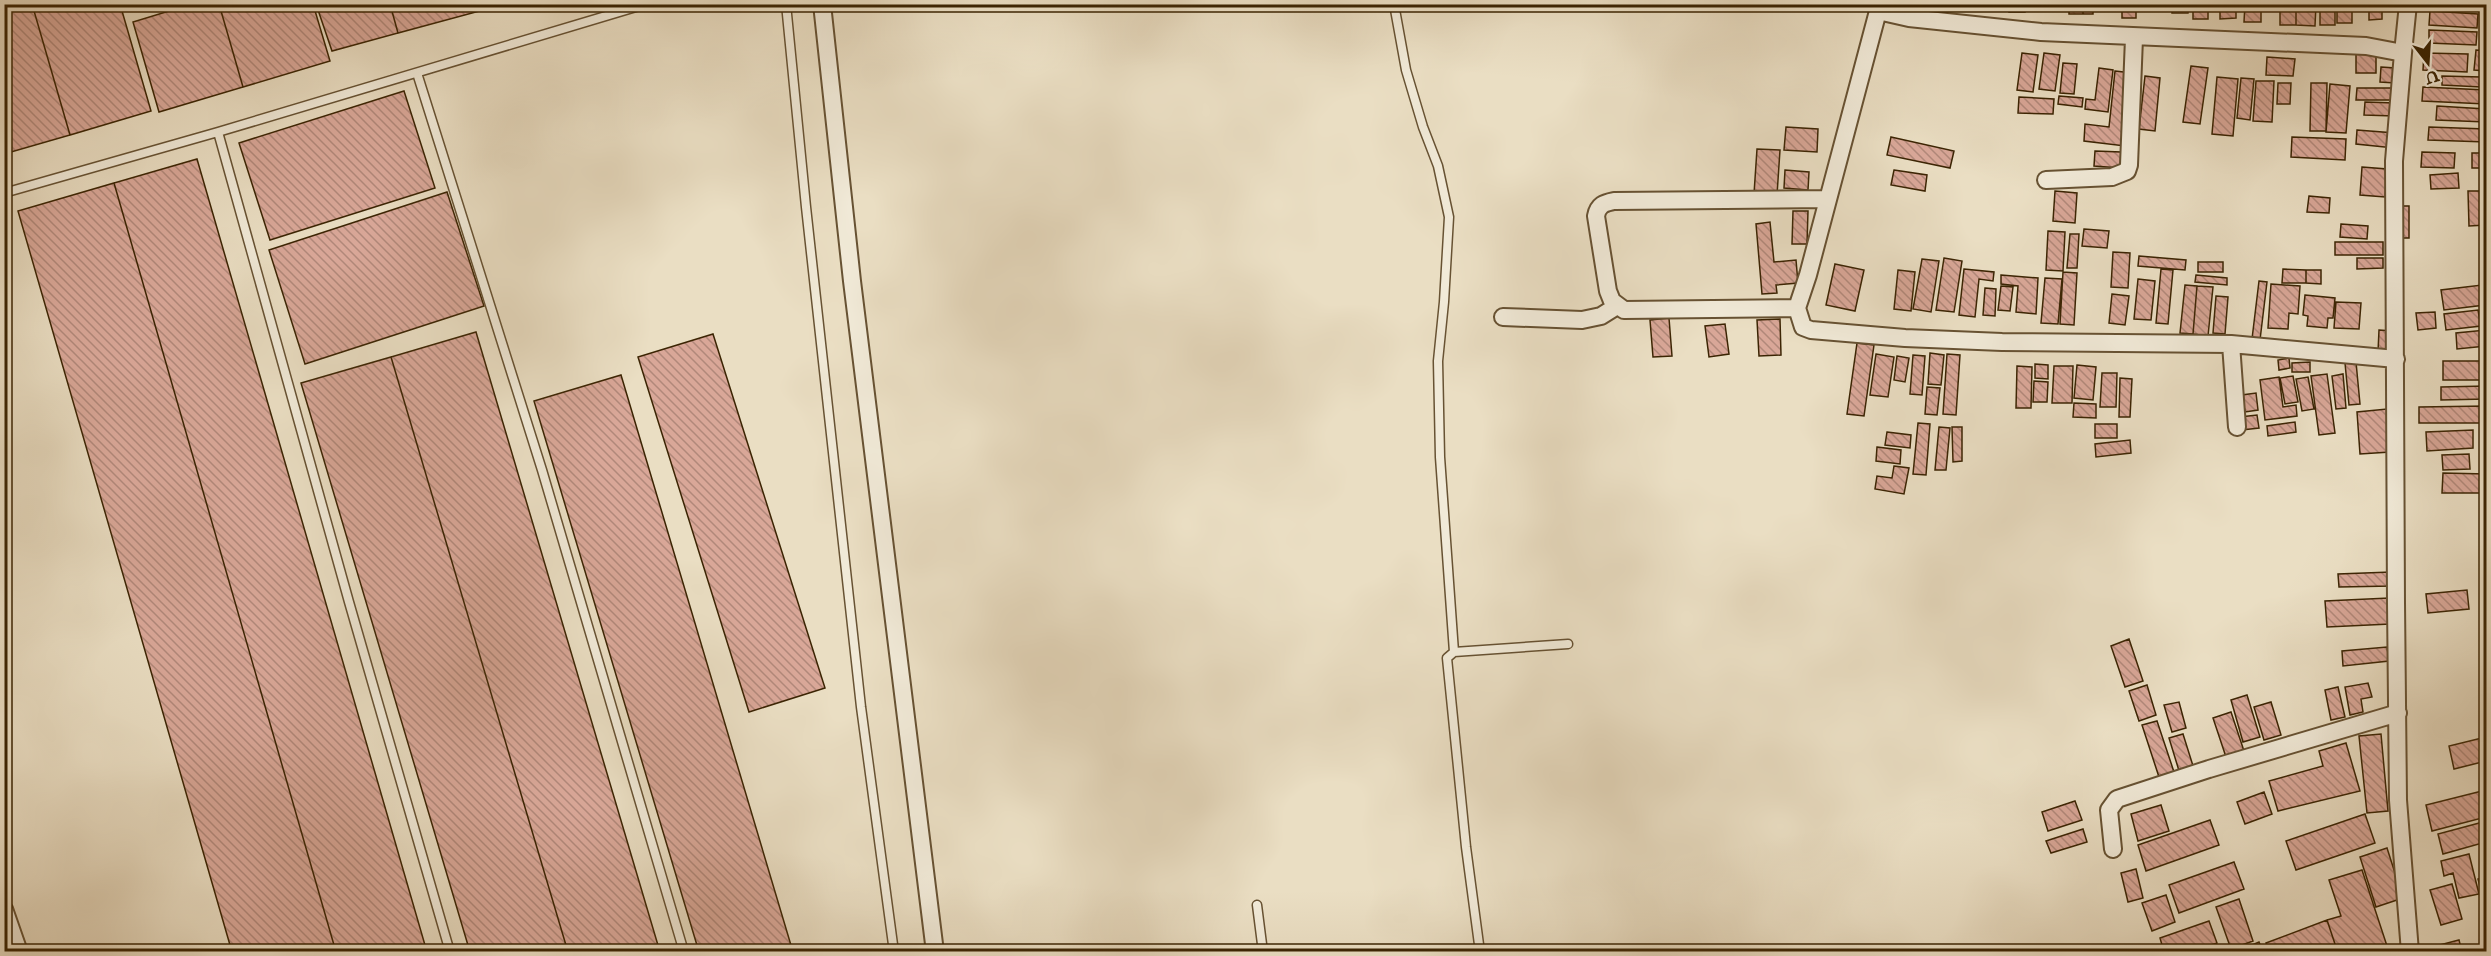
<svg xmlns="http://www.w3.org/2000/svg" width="2491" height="956" font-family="'IM FELL English',serif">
  <defs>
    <pattern id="building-back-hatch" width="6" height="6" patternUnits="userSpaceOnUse" patternTransform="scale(1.5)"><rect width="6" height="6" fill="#d9a798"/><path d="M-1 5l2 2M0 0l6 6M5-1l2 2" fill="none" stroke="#b1887a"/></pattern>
  </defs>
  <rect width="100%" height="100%" fill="#eadec3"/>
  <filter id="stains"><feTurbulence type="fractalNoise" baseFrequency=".00333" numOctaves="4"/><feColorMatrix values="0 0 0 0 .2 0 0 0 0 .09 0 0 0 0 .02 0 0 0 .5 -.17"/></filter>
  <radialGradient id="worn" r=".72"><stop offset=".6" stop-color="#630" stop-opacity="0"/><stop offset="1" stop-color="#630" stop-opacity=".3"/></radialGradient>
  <path fill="url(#building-back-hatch)" stroke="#3b2403" stroke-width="1.5" d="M 4,4 L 32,4 L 70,135 L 4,154 Z
    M 32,4 L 120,4 L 151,111 L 70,135 Z
    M 192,4 L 219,4 L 243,87 L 159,112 L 133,22 Z
    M 219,4 L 313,4 L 330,61 L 243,87 Z
    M 316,4 L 390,4 L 398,33 L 332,51 Z
    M 390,4 L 486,4 L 487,9 L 398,33 Z
    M 2009,4 L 2025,4 L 2025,12 L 2009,12 Z
    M 2029,4 L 2043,4 L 2043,9 L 2029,8 Z
    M 2047,4 L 2060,4 L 2060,11 L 2047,11 Z
    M 2069,4 L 2083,4 L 2083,14 L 2069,14 Z
    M 2083,4 L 2093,4 L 2093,14 L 2083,14 Z
    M 2102,4 L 2118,4 L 2118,11 L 2102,11 Z
    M 2122,4 L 2136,4 L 2136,18 L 2122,18 Z
    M 2172,4 L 2189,4 L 2188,13 L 2172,13 Z
    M 2193,4 L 2208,4 L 2208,19 L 2193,19 Z
    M 2220,4 L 2236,4 L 2236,18 L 2220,19 Z
    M 2245,4 L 2261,4 L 2261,22 L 2244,22 Z
    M 2280,4 L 2296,4 L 2296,25 L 2280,25 Z
    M 2296,4 L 2316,4 L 2315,26 L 2296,25 Z
    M 2320,4 L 2335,4 L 2335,25 L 2320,25 Z
    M 2337,4 L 2352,4 L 2352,23 L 2337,23 Z
    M 2369,4 L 2382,4 L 2382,19 L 2369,20 Z
    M 2434,4 L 2486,4 L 2486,10 L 2434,5 Z
    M 2430,11 L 2478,14 L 2477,28 L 2429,25 Z
    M 2429,30 L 2477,32 L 2476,45 L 2429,43 Z
    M 2476,50 L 2486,51 L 2486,71 L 2474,70 Z
    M 2022,53 L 2038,55 L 2033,92 L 2017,90 Z
    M 2044,53 L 2060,55 L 2055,91 L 2039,89 Z
    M 2376,53 L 2376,73 L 2356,73 L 2356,54 Z
    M 2424,53 L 2468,54 L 2467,72 L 2423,70 Z
    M 2267,57 L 2295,59 L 2293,76 L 2266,75 Z
    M 2063,63 L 2077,64 L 2074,94 L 2060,93 Z
    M 2191,66 L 2208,68 L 2200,124 L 2183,122 Z
    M 2381,67 L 2395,68 L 2395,83 L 2380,82 Z
    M 2099,68 L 2113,70 L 2108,112 L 2085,109 L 2086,99 L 2095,100 Z
    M 2115,71 L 2132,73 L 2125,146 L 2084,141 L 2085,124 L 2109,127 Z
    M 2145,76 L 2160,78 L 2155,131 L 2139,129 Z
    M 2442,76 L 2481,77 L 2481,87 L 2442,85 Z
    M 2217,77 L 2238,79 L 2233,136 L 2212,134 Z
    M 2241,78 L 2254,79 L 2250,120 L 2237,118 Z
    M 2256,81 L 2274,81 L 2272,122 L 2253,121 Z
    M 2278,83 L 2291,83 L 2290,104 L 2277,104 Z
    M 2311,83 L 2327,83 L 2326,131 L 2310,131 Z
    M 2330,84 L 2350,86 L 2346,133 L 2326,132 Z
    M 2423,87 L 2486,90 L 2486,104 L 2422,101 Z
    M 2357,88 L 2393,88 L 2392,100 L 2356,100 Z
    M 404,91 L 435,188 L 270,240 L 239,143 Z
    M 2059,96 L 2083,98 L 2082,107 L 2058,104 Z
    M 2019,97 L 2054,99 L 2053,114 L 2018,113 Z
    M 2365,102 L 2395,103 L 2394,116 L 2364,115 Z
    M 2437,106 L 2486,109 L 2486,122 L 2436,120 Z
    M 1786,127 L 1818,129 L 1817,152 L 1784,150 Z
    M 2429,127 L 2486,129 L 2486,142 L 2428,140 Z
    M 2357,130 L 2395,133 L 2394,148 L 2356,144 Z
    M 1891,137 L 1954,151 L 1950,168 L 1887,155 Z
    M 2292,137 L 2346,139 L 2345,160 L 2291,157 Z
    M 1757,149 L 1780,150 L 1777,195 L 1754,194 Z
    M 2095,151 L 2121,152 L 2120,168 L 2094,166 Z
    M 2422,152 L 2455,153 L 2454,168 L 2421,167 Z
    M 2472,153 L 2486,153 L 2486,168 L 2472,168 Z
    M 197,159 L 427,952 L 336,952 L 114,183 Z
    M 2362,167 L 2387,169 L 2385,197 L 2360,195 Z
    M 1785,170 L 1809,172 L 1808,190 L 1784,188 Z
    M 1894,170 L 1927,175 L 1925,191 L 1891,185 Z
    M 2458,173 L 2459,188 L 2431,189 L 2430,175 Z
    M 114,183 L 336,952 L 232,952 L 18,211 Z
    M 2055,191 L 2077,193 L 2075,223 L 2053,221 Z
    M 2468,191 L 2486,191 L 2486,225 L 2469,226 Z
    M 447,192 L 484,306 L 305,364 L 269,250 Z
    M 2309,196 L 2330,198 L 2329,213 L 2307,212 Z
    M 2399,206 L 2409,206 L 2409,238 L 2400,238 Z
    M 1793,211 L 1808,211 L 1807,244 L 1792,244 Z
    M 1770,222 L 1774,262 L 1796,260 L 1798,283 L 1776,285 L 1777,293 L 1762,294 L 1756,224 Z
    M 2341,224 L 2368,226 L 2367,239 L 2340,237 Z
    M 2084,229 L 2109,231 L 2107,248 L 2082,246 Z
    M 2048,231 L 2065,232 L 2063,271 L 2046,270 Z
    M 2070,234 L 2079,234 L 2077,268 L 2067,268 Z
    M 2335,242 L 2383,242 L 2383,255 L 2335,255 Z
    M 2113,252 L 2130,253 L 2128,288 L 2111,287 Z
    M 2139,256 L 2186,260 L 2185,270 L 2138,266 Z
    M 1944,258 L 1962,261 L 1954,312 L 1936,310 Z
    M 2357,258 L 2383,258 L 2383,268 L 2357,269 Z
    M 1922,259 L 1939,261 L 1931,312 L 1913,309 Z
    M 2198,262 L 2223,262 L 2223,272 L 2198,272 Z
    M 1835,264 L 1864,270 L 1855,311 L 1826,305 Z
    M 1964,269 L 1994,272 L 1993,281 L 1979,279 L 1975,317 L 1959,315 Z
    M 2161,269 L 2173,270 L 2168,324 L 2156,323 Z
    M 2283,269 L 2306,270 L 2306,283 L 2282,283 Z
    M 1898,270 L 1915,272 L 1911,311 L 1894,309 Z
    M 2306,270 L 2321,270 L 2321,284 L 2306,283 Z
    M 2063,272 L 2077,273 L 2074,325 L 2060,324 Z
    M 2001,275 L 2038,278 L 2036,314 L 2016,312 L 2018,286 L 2001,284 Z
    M 2196,275 L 2227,278 L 2227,285 L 2195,282 Z
    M 2045,278 L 2062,279 L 2058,324 L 2041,323 Z
    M 2138,279 L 2155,281 L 2151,320 L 2134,319 Z
    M 2259,281 L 2267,282 L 2260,340 L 2252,339 Z
    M 2271,284 L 2300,286 L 2298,314 L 2289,313 L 2288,329 L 2268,328 Z
    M 2185,285 L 2197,286 L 2193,334 L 2180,333 Z
    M 2482,285 L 2485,305 L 2444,310 L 2441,290 Z
    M 2001,286 L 2013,287 L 2010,311 L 1998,310 Z
    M 2197,286 L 2213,287 L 2208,336 L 2193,334 Z
    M 1985,288 L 1996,289 L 1995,316 L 1983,315 Z
    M 2112,294 L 2129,296 L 2125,325 L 2109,323 Z
    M 2305,295 L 2335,298 L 2333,318 L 2328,318 L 2327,328 L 2307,326 L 2308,316 L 2303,315 Z
    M 2216,296 L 2228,297 L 2225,334 L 2213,333 Z
    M 2336,302 L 2361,303 L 2359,329 L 2334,328 Z
    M 2478,310 L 2481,326 L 2446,330 L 2444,314 Z
    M 2435,312 L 2436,328 L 2418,330 L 2416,313 Z
    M 1669,318 L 1672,356 L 1653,357 L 1650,320 Z
    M 1780,319 L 1781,355 L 1759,356 L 1757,320 Z
    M 1725,324 L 1729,354 L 1709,357 L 1705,326 Z
    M 2379,330 L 2392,331 L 2391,352 L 2378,352 Z
    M 2486,330 L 2486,346 L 2457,349 L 2456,333 Z
    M 476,332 L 660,952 L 568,952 L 391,357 Z
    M 713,334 L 825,688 L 749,712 L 638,357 Z
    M 1857,343 L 1874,345 L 1864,416 L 1847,414 Z
    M 1930,353 L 1944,355 L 1941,385 L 1928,384 Z
    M 1876,354 L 1894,357 L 1888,397 L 1870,395 Z
    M 1947,354 L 1960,355 L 1956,415 L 1943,414 Z
    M 1913,355 L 1925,356 L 1922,395 L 1910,394 Z
    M 1897,356 L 1909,358 L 1905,382 L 1894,380 Z
    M 391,357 L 568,952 L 470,952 L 301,383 Z
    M 2289,358 L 2290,368 L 2279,370 L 2278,360 Z
    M 2443,361 L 2486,361 L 2486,380 L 2443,380 Z
    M 2310,362 L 2310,372 L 2292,372 L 2292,363 Z
    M 2356,362 L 2360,404 L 2349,405 L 2345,363 Z
    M 2035,364 L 2048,365 L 2048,379 L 2035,378 Z
    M 2077,365 L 2096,367 L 2093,400 L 2074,398 Z
    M 2017,366 L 2032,367 L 2031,408 L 2016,408 Z
    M 2054,366 L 2073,366 L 2072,403 L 2052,403 Z
    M 2102,373 L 2117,373 L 2116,407 L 2100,407 Z
    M 2327,374 L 2335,433 L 2319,435 L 2311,376 Z
    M 2343,374 L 2346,408 L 2336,409 L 2332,376 Z
    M 621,375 L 793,952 L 699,952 L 534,401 Z
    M 2293,376 L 2298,402 L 2285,404 L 2280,378 Z
    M 2279,377 L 2283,407 L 2296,405 L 2297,416 L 2265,420 L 2260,380 Z
    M 2308,377 L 2314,409 L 2302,411 L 2296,379 Z
    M 2120,378 L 2132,379 L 2130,417 L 2119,417 Z
    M 2034,381 L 2048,382 L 2047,402 L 2033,402 Z
    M 2486,386 L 2486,399 L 2441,400 L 2441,387 Z
    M 1927,387 L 1940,388 L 1937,415 L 1925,414 Z
    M 2256,393 L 2258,410 L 2245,412 L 2242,395 Z
    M 2074,403 L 2096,404 L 2096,418 L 2073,417 Z
    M 2486,406 L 2486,423 L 2419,423 L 2419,407 Z
    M 2387,409 L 2390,452 L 2360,454 L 2357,412 Z
    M 2257,415 L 2259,428 L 2242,430 L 2240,417 Z
    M 2295,422 L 2296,432 L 2268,436 L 2267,426 Z
    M 1918,423 L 1930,424 L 1926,475 L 1913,474 Z
    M 2095,424 L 2117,424 L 2117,438 L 2095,438 Z
    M 1939,427 L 1950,428 L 1946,470 L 1935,470 Z
    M 1952,427 L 1962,427 L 1962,461 L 1953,462 Z
    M 2473,430 L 2473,448 L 2427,451 L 2426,432 Z
    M 1887,432 L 1911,435 L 1910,448 L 1885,445 Z
    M 2130,440 L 2131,453 L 2096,457 L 2095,444 Z
    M 1877,447 L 1901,450 L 1900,464 L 1876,461 Z
    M 2469,454 L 2470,469 L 2443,470 L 2442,455 Z
    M 1894,466 L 1909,468 L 1904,494 L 1875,489 L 1877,476 L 1892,478 Z
    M 2443,473 L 2486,474 L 2486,493 L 2442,493 Z
    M 2391,572 L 2392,586 L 2339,587 L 2338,574 Z
    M 2467,590 L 2469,609 L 2428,613 L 2426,594 Z
    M 2389,598 L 2390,624 L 2327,627 L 2325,601 Z
    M 2129,639 L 2143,681 L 2125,687 L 2111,646 Z
    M 2387,647 L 2389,661 L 2343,666 L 2342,651 Z
    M 2368,683 L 2372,697 L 2361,699 L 2363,712 L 2350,715 L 2345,687 Z
    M 2147,685 L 2156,715 L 2139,721 L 2129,691 Z
    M 2338,687 L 2345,717 L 2331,720 L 2325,690 Z
    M 2247,695 L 2260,737 L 2243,742 L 2231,700 Z
    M 2179,702 L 2186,728 L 2172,732 L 2164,705 Z
    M 2271,702 L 2281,735 L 2264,740 L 2254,707 Z
    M 2231,712 L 2244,751 L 2226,757 L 2213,718 Z
    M 2157,721 L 2174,772 L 2159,777 L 2142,725 Z
    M 2183,734 L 2194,769 L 2180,774 L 2169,738 Z
    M 2381,734 L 2388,811 L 2367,813 L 2359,736 Z
    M 2486,737 L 2486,761 L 2454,769 L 2449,746 Z
    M 2346,743 L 2360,791 L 2278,811 L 2269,781 L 2323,766 L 2319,751 Z
    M 2486,790 L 2486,817 L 2432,831 L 2426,805 Z
    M 2264,792 L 2272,814 L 2245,824 L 2237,802 Z
    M 2075,801 L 2082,820 L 2048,831 L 2042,812 Z
    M 2161,805 L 2169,831 L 2138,841 L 2131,814 Z
    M 2365,814 L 2375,843 L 2296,870 L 2286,841 Z
    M 2210,820 L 2219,845 L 2146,871 L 2138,845 Z
    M 2483,822 L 2486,842 L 2443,854 L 2438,834 Z
    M 2083,829 L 2087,842 L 2051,853 L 2046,841 Z
    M 2387,848 L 2403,898 L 2376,907 L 2360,857 Z
    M 2469,854 L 2479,894 L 2459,898 L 2453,873 L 2444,876 L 2441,861 Z
    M 2234,862 L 2244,889 L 2179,913 L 2169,885 Z
    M 2136,869 L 2143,898 L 2128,902 L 2121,873 Z
    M 2362,870 L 2389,952 L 2352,952 L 2350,946 L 2337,950 L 2327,920 L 2341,916 L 2329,880 Z
    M 2486,877 L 2486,908 L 2478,879 Z
    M 2452,884 L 2462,919 L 2441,925 L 2430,890 Z
    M 2166,895 L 2175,922 L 2152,931 L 2142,903 Z
    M 2239,899 L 2253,941 L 2231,949 L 2216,907 Z
    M 2327,920 L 2337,950 L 2269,952 L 2266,943 Z
    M 2209,921 L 2217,943 L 2192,952 L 2164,952 L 2160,938 Z
    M 2459,940 L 2462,952 L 2433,952 L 2432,947 Z
    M 2259,942 L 2263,952 L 2236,952 Z
    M 2225,946 L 2226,952 L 2204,952 Z"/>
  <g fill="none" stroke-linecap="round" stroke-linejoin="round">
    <g stroke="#675233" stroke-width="11">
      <path id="lane" d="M 786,4 L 806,207 L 861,707 L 894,952
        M 1394,4 L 1406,70 L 1423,127 L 1438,166 L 1449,217 L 1444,302 L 1438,361 L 1440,457 L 1454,652
        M 417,73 L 542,470 L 684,952
        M 218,132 L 349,602 L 450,952
        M 4,193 L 218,132 L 646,4
        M 1257,905 L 1263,952
        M 1480,952 L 1466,847 L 1447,658 L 1454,652 L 1568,644"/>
    </g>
    <g stroke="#675233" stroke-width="20">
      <path id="street" d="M 822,4 L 852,281 L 935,952
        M 1880,4 L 1878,11 L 1909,18 L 2041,32 L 2366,46 L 2403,53 L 2394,161 L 2396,603 L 2398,800 L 2410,952
        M 1878,11 L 1808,275 L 1797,308 L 1803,327 L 1811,330 L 1905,338 L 2002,342 L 2231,344 L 2396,359
        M 2403,53 L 2408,4
        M 2046,180 L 2112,177 L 2127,171 L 2129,165 L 2134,38
        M 1797,308 L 1624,310 L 1612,301 L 1608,291 L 1596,216 C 1598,205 1604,203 1614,201 L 1826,199
        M 1503,317 L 1582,320 L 1601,316 L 1617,306
        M 2231,344 L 2237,427
        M 2113,849 L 2109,810 L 2117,799 L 2209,769 L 2398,713
        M 4,909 L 19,952"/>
    </g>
    <use href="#lane" stroke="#f1ead8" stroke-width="8"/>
    <use href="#street" stroke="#f1ead8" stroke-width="16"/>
  </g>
  <rect width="2491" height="956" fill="none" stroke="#eadec3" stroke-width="24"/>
  <rect x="6" y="6" width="2479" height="944" fill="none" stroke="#3b2403" stroke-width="3"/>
  <rect x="12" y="12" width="2467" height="932" fill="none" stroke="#3b2403" stroke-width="1.5"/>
  <g transform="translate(2428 63) rotate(163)" stroke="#f1ead8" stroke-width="4.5" paint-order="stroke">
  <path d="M0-4.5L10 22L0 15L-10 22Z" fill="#3b2403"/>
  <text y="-9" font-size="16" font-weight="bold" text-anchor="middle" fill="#3b2403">U</text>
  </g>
  <rect width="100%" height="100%" filter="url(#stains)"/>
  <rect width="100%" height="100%" fill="url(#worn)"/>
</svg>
